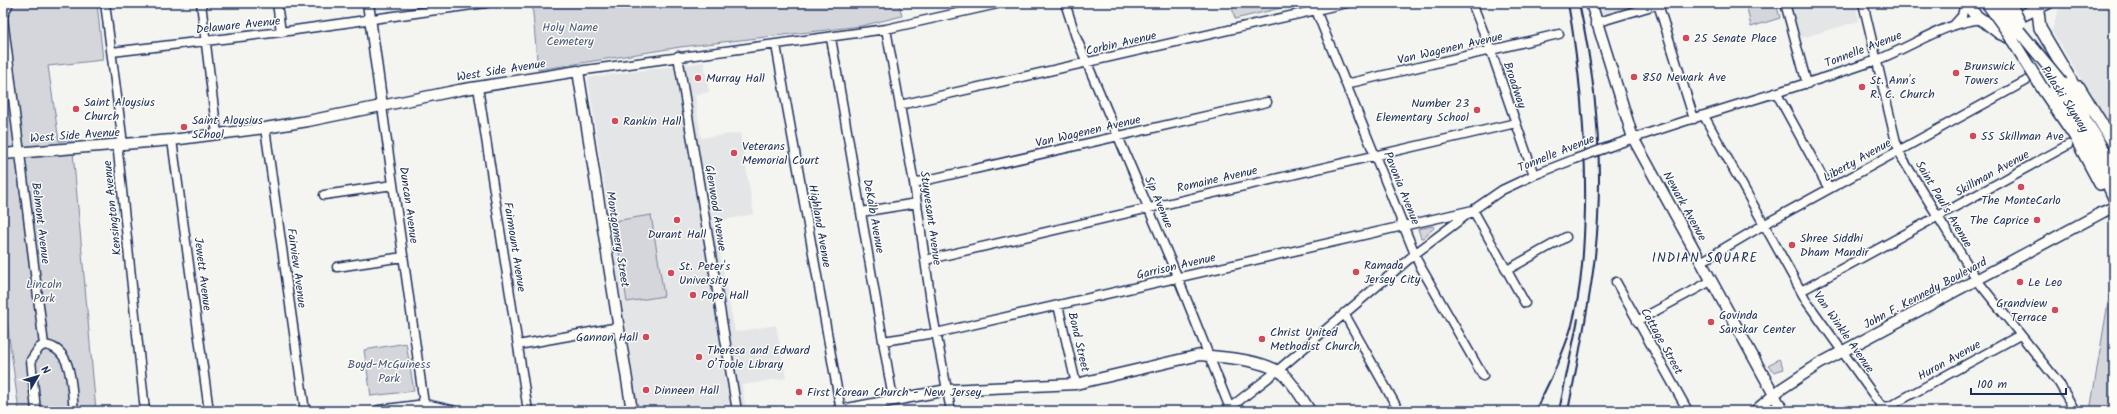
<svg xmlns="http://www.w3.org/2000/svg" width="2117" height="414" font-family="Kalam,sans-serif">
  <rect width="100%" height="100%" fill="#f4f4f1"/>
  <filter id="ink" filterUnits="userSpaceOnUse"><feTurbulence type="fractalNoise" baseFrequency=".025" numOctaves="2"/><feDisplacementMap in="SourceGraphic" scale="8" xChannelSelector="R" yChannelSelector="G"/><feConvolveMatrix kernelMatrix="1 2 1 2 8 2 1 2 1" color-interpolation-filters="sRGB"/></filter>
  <g filter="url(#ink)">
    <path fill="#e4e5e6" d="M 1595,3 L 1648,3 L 1599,18 Z
      M 1788,3 L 1855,3 L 1859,21 L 1798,39 Z
      M 2114,3 L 2114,134 L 2052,31 L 2058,11 L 2063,7 Z
      M 704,62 L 709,92 L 695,95 L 701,138 L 740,133 L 754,214 L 714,222 L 735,332 L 776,325 L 786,378 L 742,385 L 746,411 L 582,411 L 637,401 L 588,78 Z"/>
    <path fill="#d4d6db" stroke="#78829c" d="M 3,3 L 97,3 L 103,60 L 48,66 L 59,141 L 72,140 L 96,411 L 19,411 L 3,292 Z
      M 532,3 L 899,3 L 902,16 L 861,26 L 680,47 L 538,70 Z
      M 1231,3 L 1302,3 L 1235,19 Z
      M 1746,3 L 1776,3 L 1780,18 L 1751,27 Z
      M 651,215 L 664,296 L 627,302 L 614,221 Z
      M 1433,226 L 1434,228 L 1423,238 L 1421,238 L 1418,229 Z
      M 2114,266 L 2114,411 L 2090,411 Z
      M 406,343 L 414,391 L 371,396 L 364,350 Z
      M 1779,359 L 1784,369 L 1774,372 L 1768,365 Z"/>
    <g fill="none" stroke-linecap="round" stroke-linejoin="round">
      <g stroke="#1b2f5e" stroke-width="11">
        <path id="minor" d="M 105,3 L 122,136 L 118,152 L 145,411
          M 201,3 L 217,134
          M 277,3 L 281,32
          M 1065,3 L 1076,37 L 1178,278 L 1231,411
          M 1313,3 L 1419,264 L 1483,376
          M 1472,3 L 1491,51 L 1534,175
          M 1785,3 L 1807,84
          M 1863,3 L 1896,142 L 1902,158 L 1977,280 L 2059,383 L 2075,411
          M 1658,4 L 1694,119
          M 3,16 L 9,3
          M 3,18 L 44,345
          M 1595,23 L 1662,3
          M 1954,25 L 1962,16 L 1965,3
          M 886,29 L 914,183 L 933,316 L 951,411
          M 831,38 L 893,399
          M 776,45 L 841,411
          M 112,52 L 281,32 L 486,3
          M 678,56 L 737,411
          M 578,71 L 886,29 L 1002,3
          M 1346,84 L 1559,34
          M 478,87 L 528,411
          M 1777,94 L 1829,189
          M 900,105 L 1347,3
          M 382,106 L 425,411
          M 1704,116 L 1807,302 L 1880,404 L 1885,407 L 1890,406 L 2020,335
          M 265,128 L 305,411
          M 172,140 L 209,411
          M 1603,149 C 1692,116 1785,92 1874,61 C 1910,48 1943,23 1982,19
          M 914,183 L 1267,102
          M 324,195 L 393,185
          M 861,212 L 917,203
          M 925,260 L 1516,123
          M 1701,262 L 1765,224 L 2026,81
          M 337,267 L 403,257
          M 1507,270 L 1566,237
          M 1616,282 L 1688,411
          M 1801,291 L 2068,145
          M 1058,305 L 1076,384
          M 1344,313 L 1399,411
          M 1637,321 L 1711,281
          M 883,341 L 936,333 L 1473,210 L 1525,303
          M 44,345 C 74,348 71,388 74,411
          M 518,345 L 619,327
          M 1227,410 L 1277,371 L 1416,253 L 1473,210 L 1502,190 L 1534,175 L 1575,159
          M 36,411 L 31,360 L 39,348 L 44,345"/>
      </g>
      <g stroke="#1b2f5e" stroke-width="13">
        <path id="major" d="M 368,3 L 382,106
          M 1591,3 L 1633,138 L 1783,411
          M 3,154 L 172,140 L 265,128 L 308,121 L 459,90 L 578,71 L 632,411
          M 379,411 L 425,405 L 452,411
          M 837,411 L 947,390 L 1076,384 L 1200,355 C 1224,357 1266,360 1284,375 C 1294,384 1303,400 1310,411
          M 1755,411 L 1781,389 L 1819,364 L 2103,212"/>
      </g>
      <g stroke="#1b2f5e" stroke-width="14">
        <path id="highway" d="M 1967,3 C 1987,42 2020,15 2048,3
          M 2037,3 L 2040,28 L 2073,84 L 2085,119
          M 1985,22 L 1999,33 L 2017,41
          M 2017,39 C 2055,89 2090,140 2114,198
          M 2062,83 L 2096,137 L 2114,173
          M 2079,87 L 2114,144
          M 2044,91 L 2074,135 L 2100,184"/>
      </g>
      <use href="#minor" stroke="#fdfcf7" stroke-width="8"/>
      <use href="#major" stroke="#fdfcf7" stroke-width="10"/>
      <use href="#highway" stroke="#fdfcf7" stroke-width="11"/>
      <path stroke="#1b2f5e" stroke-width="2" d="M 1535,411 C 1549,383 1563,355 1572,325 C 1582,287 1584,247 1585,208 C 1586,138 1580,71 1568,3
        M 1559,411 L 1578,319
        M 1568,411 C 1578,359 1589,308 1595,256 C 1604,172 1597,85 1579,3"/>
      <g stroke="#1b2f5e" stroke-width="11" stroke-linecap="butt">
        <path id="minor-bridge" d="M 1575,159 L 1603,149"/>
      </g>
      <g stroke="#1b2f5e" stroke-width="13" stroke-linecap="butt">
        <path id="major-bridge" d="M 2103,212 L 2114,207"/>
      </g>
      <g stroke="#1b2f5e" stroke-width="14" stroke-linecap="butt">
        <path id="highway-bridge" d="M 1987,3 L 2005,28 L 2044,91
          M 1996,3 L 2062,83
          M 2010,3 L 2020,23"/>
      </g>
      <use href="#minor-bridge" stroke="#fdfcf7" stroke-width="8"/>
      <use href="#major-bridge" stroke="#fdfcf7" stroke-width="10"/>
      <use href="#highway-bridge" stroke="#fdfcf7" stroke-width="11"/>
    </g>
  </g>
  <g fill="#d1495b" stroke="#fdfcf7" stroke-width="1.5">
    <circle cx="1686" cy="38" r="4"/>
    <circle cx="1956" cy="73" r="4"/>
    <circle cx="1634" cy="77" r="4"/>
    <circle cx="698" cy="78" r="4"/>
    <circle cx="1862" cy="87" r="4"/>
    <circle cx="76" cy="109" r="4"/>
    <circle cx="1477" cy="110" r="4"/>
    <circle cx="615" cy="121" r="4"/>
    <circle cx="184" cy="127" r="4"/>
    <circle cx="1973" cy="136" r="4"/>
    <circle cx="734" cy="153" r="4"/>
    <circle cx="2021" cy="187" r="4"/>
    <circle cx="677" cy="220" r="4"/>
    <circle cx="2037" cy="220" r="4"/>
    <circle cx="1792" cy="245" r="4"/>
    <circle cx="1356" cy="272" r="4"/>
    <circle cx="671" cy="273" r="4"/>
    <circle cx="2020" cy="282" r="4"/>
    <circle cx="693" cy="295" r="4"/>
    <circle cx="2055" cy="310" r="4"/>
    <circle cx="1711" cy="322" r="4"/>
    <circle cx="646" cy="337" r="4"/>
    <circle cx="1262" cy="339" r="4"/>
    <circle cx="699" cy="357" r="4"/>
    <circle cx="646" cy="390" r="4"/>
    <circle cx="799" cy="392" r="4"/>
  </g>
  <g text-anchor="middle" stroke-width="3" stroke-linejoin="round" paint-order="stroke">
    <g font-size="12" fill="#1b2f5e" stroke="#fdfcf7">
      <text transform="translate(238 25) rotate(-6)" y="4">Delaware Avenue</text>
      <text transform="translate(1121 43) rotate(-13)" y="4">Corbin Avenue</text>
      <text transform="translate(1450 48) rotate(-13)" y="4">Van Wagenen Avenue</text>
      <text transform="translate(1863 49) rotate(-21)" y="4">Tonnelle Avenue</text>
      <text transform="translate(501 70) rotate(-9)" y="4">West Side Avenue</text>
      <text transform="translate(1515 85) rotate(71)" y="4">Broadway</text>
      <text transform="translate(2065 99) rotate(57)" y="4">Pulaski Skyway</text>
      <text transform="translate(1088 131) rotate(-13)" y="4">Van Wagenen Avenue</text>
      <text transform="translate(75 135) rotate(-4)" y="4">West Side Avenue</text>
      <text transform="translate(1556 153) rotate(-22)" y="4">Tonnelle Avenue</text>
      <text transform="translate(1857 160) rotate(-29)" y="4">Liberty Avenue</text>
      <text transform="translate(1992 173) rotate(-29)" y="4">Skillman Avenue</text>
      <text transform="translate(1217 179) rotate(-13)" y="4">Romaine Avenue</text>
      <text transform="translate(1402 188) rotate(68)" y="4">Pavonia Avenue</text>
      <text transform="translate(1159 202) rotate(67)" y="4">Sip Avenue</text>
      <text transform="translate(1944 204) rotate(59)" y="4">Saint Paul's Avenue</text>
      <text transform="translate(409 205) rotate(82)" y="4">Duncan Avenue</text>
      <text transform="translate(1685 206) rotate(61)" y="4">Newark Avenue</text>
      <text transform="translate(112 208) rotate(-96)" y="4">Kensington Avenue</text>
      <text transform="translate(716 208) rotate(81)" y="4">Glenwood Avenue</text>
      <text transform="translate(874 216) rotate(80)" y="4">DeKalb Avenue</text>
      <text transform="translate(931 218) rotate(82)" y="4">Stuyvesant Avenue</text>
      <text transform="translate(41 223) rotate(83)" y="4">Belmont Avenue</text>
      <text transform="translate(820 226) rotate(80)" y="4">Highland Avenue</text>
      <text transform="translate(618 239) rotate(81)" y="4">Montgomery Street</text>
      <text transform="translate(515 247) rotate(81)" y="4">Fairmount Avenue</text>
      <text transform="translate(1176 266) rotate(-13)" y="4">Garrison Avenue</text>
      <text transform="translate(297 268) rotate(82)" y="4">Fairview Avenue</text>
      <text transform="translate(203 274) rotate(83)" y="4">Jewett Avenue</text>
      <text transform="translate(1925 293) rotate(-28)" y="4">John F. Kennedy Boulevard</text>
      <text transform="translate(1844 332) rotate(55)" y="4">Van Winkle Avenue</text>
      <text transform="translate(1662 341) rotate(61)" y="4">Cottage Street</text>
      <text transform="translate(1079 342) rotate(77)" y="4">Bond Street</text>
      <text transform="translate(1949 360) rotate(-29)" y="4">Huron Avenue</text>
    </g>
    <g font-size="12" fill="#49597d" stroke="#fdfcf7">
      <text x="570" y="31">Holy Name<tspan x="570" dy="14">Cemetery</tspan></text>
      <text x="44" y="288">Lincoln<tspan x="44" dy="14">Park</tspan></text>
      <text x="389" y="368">Boyd-McGuiness<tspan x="389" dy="14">Park</tspan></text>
    </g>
    <g font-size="12" fill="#1b2f5e" stroke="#fdfcf7" text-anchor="start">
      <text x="1694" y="42">25 Senate Place</text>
      <text x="1964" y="70">Brunswick<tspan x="1964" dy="14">Towers</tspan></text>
      <text x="1642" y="81">850 Newark Ave</text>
      <text x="706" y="82">Murray Hall</text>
      <text x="1870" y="84">St. Ann's<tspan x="1870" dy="14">R. C. Church</tspan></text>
      <text x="84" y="106">Saint Aloysius<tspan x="84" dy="14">Church</tspan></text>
      <text x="1469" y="107" text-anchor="end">Number 23<tspan x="1469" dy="14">Elementary School</tspan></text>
      <text x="192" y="124">Saint Aloysius<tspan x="192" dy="14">School</tspan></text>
      <text x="623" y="125">Rankin Hall</text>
      <text x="1981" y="140">55 Skillman Ave</text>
      <text x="742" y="150">Veterans<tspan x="742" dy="14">Memorial Court</tspan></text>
      <text x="2021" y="204" text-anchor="middle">The MonteCarlo</text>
      <text x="2029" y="224" text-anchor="end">The Caprice</text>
      <text x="677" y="238" text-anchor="middle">Durant Hall</text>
      <text x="1800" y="242">Shree Siddhi<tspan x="1800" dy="14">Dham Mandir</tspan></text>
      <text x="1364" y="269">Ramada<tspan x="1364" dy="14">Jersey City</tspan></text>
      <text x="679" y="270">St. Peter's<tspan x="679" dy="14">University</tspan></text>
      <text x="2028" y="286">Le Leo</text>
      <text x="701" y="299">Pope Hall</text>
      <text x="2047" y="307" text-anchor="end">Grandview<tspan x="2047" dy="14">Terrace</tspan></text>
      <text x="1719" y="319">Govinda<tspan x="1719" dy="14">Sanskar Center</tspan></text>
      <text x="1270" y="336">Christ United<tspan x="1270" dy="14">Methodist Church</tspan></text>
      <text x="638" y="341" text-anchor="end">Gannon Hall</text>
      <text x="707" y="354">Theresa and Edward<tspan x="707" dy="14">O’Toole Library</tspan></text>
      <text x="654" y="394">Dinneen Hall</text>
      <text x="807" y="396">First Korean Church - New Jersey</text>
    </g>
    <g font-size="13" letter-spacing="1" fill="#1b2f5e" stroke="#fdfcf7">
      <text x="1705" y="262">INDIAN SQUARE</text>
    </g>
  </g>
  <rect width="2117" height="414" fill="none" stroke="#fdfcf7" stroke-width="16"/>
  <rect x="8" y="8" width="2101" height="398" fill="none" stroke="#1b2f5e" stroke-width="1.5" filter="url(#ink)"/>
  <g transform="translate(38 376) rotate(52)" stroke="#fdfcf7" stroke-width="3" paint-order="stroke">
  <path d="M0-3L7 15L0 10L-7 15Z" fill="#1b2f5e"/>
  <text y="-6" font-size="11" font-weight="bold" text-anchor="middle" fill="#1b2f5e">N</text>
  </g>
  <path d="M1971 388v6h95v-6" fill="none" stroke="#1b2f5e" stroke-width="2"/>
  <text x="1977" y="388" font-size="12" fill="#1b2f5e" stroke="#fdfcf7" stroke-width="3" paint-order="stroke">100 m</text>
</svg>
